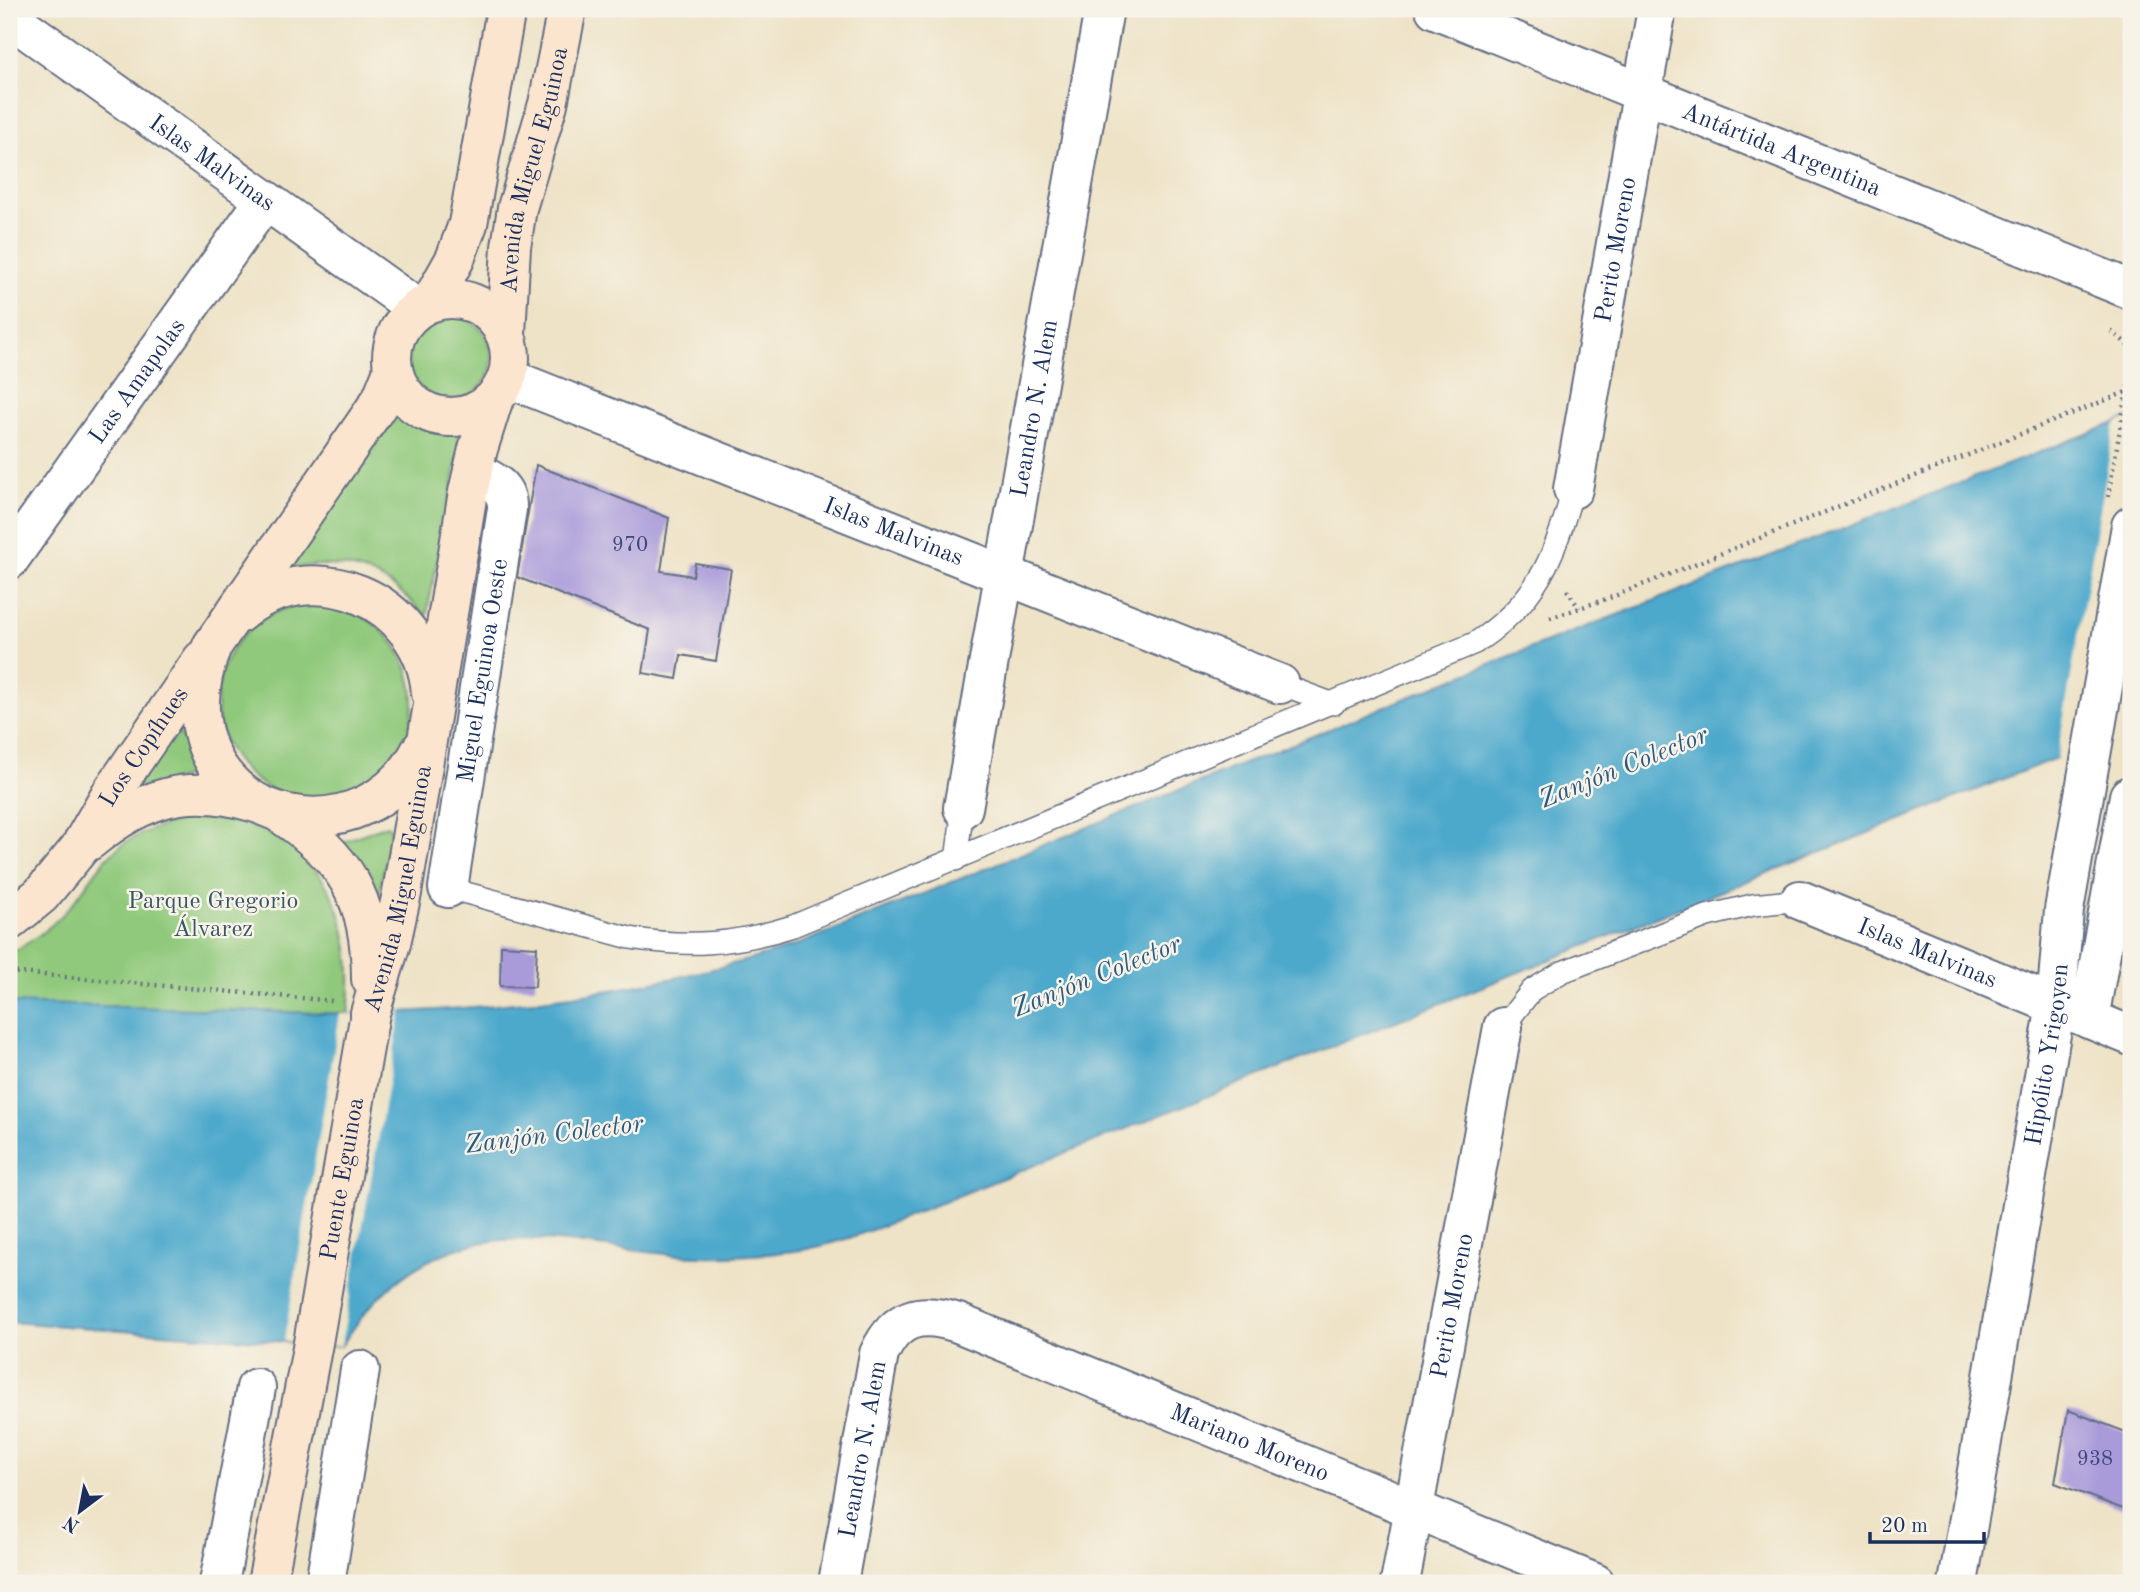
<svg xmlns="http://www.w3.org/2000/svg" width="2140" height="1592" font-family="'Old Standard TT',serif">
  <rect width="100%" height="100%" fill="#f7f3e8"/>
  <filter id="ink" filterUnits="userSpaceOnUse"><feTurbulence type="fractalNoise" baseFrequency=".0143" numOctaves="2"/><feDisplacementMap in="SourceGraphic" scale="14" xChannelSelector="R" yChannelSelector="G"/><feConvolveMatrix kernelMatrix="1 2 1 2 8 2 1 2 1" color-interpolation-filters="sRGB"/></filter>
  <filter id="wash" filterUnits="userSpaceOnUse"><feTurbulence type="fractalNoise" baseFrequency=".00686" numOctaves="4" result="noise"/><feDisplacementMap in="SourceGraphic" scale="28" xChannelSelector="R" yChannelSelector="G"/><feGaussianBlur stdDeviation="1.57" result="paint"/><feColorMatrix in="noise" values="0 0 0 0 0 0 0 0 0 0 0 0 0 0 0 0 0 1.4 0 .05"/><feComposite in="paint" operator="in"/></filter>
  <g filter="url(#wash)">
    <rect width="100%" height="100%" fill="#eee3c7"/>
    <path fill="#90c97c" stroke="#567c6d" stroke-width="2" d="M408 358a42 42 0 1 1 84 0a42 42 0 1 1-84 0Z
      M 395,414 C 406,415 416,425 427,430 C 438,434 453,430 462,437 L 426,618 C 389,571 345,557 288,569 Z
      M217 702a98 98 0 1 1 196 0a98 98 0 1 1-196 0Z
      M 176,729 C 181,733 197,766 198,774 L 138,789 L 138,783 Z
      M 191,819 C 308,815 362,905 348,1014 L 9,1003 L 9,954 C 35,940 58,923 76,899 C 88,884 98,866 112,853 C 135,832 162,825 191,819 Z
      M 386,825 L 390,827 L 391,830 L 380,892 L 376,896 L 343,843 C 351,837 374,831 386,825 Z"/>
    <path fill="#4ea9cc" stroke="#346c95" stroke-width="2" d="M 2131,417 L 2131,728 L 925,1209 C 883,1226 839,1245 794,1251 C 762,1255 730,1257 698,1256 C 587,1254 484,1203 388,1289 C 369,1305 355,1326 341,1346 L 9,1322 L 9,1003 L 348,1014 C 497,1010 652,992 794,946 L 1500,660 Z"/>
    <path fill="#eee3c7" d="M 2131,417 L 2131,720 L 2129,733 L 2056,762 L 2115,424 Z
      M 401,1012 L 341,1346 L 284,1341 L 340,1014 Z"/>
    <g id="blocks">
      <path fill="#a99ada" d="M 536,465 L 669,518 L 661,571 L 693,576 L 695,563 L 731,569 L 716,661 L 681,655 L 677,679 L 643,673 L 650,630 L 517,577 Z
        M 501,945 L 537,947 L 535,987 L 500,986 Z
        M 2068,1410 L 2131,1434 L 2131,1489 L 2123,1509 L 2055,1483 Z"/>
    </g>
  </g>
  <g filter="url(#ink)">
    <use href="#blocks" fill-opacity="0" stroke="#656e83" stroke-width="2"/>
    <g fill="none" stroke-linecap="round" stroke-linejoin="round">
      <g stroke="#656e83" stroke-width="24">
        <path id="service" d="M 1280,684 L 1334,704
          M 956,860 L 963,808
          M 448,888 L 630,938 C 689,948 736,944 793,926 L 1475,643 C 1536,603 1555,558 1573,489
          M 1503,1027 L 1532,990 L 1562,972 L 1707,916 L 1753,905 L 1800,900"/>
      </g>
      <g stroke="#656e83" stroke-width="42">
        <g id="minor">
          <path id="s1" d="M 1435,9 L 2131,290"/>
          <path id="s2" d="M 9,17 L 418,309"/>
          <path id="s3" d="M 508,378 L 1280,684"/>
          <path id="s4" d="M 1573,489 L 1657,9"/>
          <path id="s5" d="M 9,560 L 265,200"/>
          <path id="s6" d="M 963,808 L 1104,9"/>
          <path id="s7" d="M 448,888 L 507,509 C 508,486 491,480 473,471"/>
          <path id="s8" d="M 1800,900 L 2131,1036"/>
          <path d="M 2089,1019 L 2129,796"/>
          <path d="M 219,1583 L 256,1388"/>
          <path d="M 325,1583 L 360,1370"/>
          <path id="s9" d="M 838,1583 L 879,1354 C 896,1316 921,1311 958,1323 L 1595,1583"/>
          <path id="s10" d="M 1400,1583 L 1503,1027"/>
        </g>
      </g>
      <g stroke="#656e83" stroke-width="42">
        <g id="tertiary">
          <path id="s11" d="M 1958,1583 L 2056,1005 L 2064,910 L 2131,526"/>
        </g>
      </g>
      <g stroke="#656e83" stroke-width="42">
        <g id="secondary">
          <circle cx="451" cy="358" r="59"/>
          <path d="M 431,302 L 455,259 L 468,224 L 506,9"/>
          <path id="s12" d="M 506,333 L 511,247 L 517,208 L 548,104 L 567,9"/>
          <path d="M 393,370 L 381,400 L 371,415 L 212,646 C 204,667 199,687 200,709 C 205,829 367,858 422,748"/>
          <path d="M 238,614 C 310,551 424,598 431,693"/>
          <path d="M 278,812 C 345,856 371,898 371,979"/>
          <path d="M 89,841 C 143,797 187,782 256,803"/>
          <path id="s13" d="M 9,921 L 41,895 L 79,849 L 110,795 L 202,660"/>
          <path id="s14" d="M 267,1583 L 313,1343 L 370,1013 L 391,943 L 402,893 L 468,492 L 478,449 L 493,401"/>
        </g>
      </g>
      <path stroke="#656e83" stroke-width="4.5" stroke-dasharray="2 5" stroke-linecap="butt" d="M 2111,331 L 2127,344 L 2131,355
        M 2108,497 L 2131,367
        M 1567,590 L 1579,608
        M 1550,618 L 1612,597 L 2126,392
        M 9,972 L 334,1001"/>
      <use href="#service" stroke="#fff" stroke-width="21"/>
      <use href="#minor" stroke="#fff" stroke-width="38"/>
      <use href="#tertiary" stroke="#fff" stroke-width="38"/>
      <use href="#secondary" stroke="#fce5cf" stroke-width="38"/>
    </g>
  </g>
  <g text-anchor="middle" stroke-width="5" stroke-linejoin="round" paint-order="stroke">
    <g font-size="21" fill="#3e4a7d">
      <text x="630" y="551">970</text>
      <text x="2095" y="1465">938</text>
    </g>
    <g font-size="24" fill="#1b2f5e" stroke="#f7f3e8">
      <text dy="8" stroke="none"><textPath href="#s1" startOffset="374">Antártida Argentina</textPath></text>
      <text dy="8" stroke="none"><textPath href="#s2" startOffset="250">Islas Malvinas</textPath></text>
      <text dy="8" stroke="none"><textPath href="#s12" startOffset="166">Avenida Miguel Eguinoa</textPath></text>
      <text dy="8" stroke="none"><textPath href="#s4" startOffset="243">Perito Moreno</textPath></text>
      <text dy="8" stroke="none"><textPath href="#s5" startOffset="220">Las Amapolas</textPath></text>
      <text dy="8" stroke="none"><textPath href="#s6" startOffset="406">Leandro N. Alem</textPath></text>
      <text dy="8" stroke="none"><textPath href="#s3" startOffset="415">Islas Malvinas</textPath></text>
      <text dy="8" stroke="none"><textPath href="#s7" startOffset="220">Miguel Eguinoa Oeste</textPath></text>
      <text dy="8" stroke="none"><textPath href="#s13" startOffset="222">Los Copíhues</textPath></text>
      <text dy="8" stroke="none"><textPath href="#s14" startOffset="707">Avenida Miguel Eguinoa</textPath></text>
      <text dy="8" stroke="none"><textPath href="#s8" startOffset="138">Islas Malvinas</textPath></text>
      <text dy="8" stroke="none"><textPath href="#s11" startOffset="536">Hipólito Yrigoyen</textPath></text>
      <text dy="8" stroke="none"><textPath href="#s14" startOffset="411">Puente Eguinoa</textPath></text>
      <text dy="8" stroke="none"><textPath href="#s10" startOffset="282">Perito Moreno</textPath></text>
      <text dy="8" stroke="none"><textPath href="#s9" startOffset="644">Mariano Moreno</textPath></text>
      <text dy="8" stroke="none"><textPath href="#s9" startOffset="136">Leandro N. Alem</textPath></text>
    </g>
    <g font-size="24" fill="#385666" stroke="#f7f3e8">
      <text x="213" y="908">Parque Gregorio<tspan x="213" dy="28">Álvarez</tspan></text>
    </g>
    <g font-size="26" font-style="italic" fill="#2d5a84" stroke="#f7f3e8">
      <text transform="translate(1623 766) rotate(-22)" y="9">Zanjón Colector</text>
      <text transform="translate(1096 975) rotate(-22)" y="9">Zanjón Colector</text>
      <text transform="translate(554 1133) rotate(-7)" y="9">Zanjón Colector</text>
    </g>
  </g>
  <rect width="2140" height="1592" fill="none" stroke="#f7f3e8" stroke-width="35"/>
  <g transform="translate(80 1511) rotate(212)" stroke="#f7f3e8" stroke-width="5" paint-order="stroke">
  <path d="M0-5L12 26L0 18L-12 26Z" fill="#1b2f5e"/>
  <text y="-10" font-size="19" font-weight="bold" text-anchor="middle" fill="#1b2f5e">N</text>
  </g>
  <path d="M1870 1532v10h114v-10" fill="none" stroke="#1b2f5e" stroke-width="3.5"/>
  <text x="1881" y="1532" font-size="21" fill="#1b2f5e" stroke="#f7f3e8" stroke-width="5" paint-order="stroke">20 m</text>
</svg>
